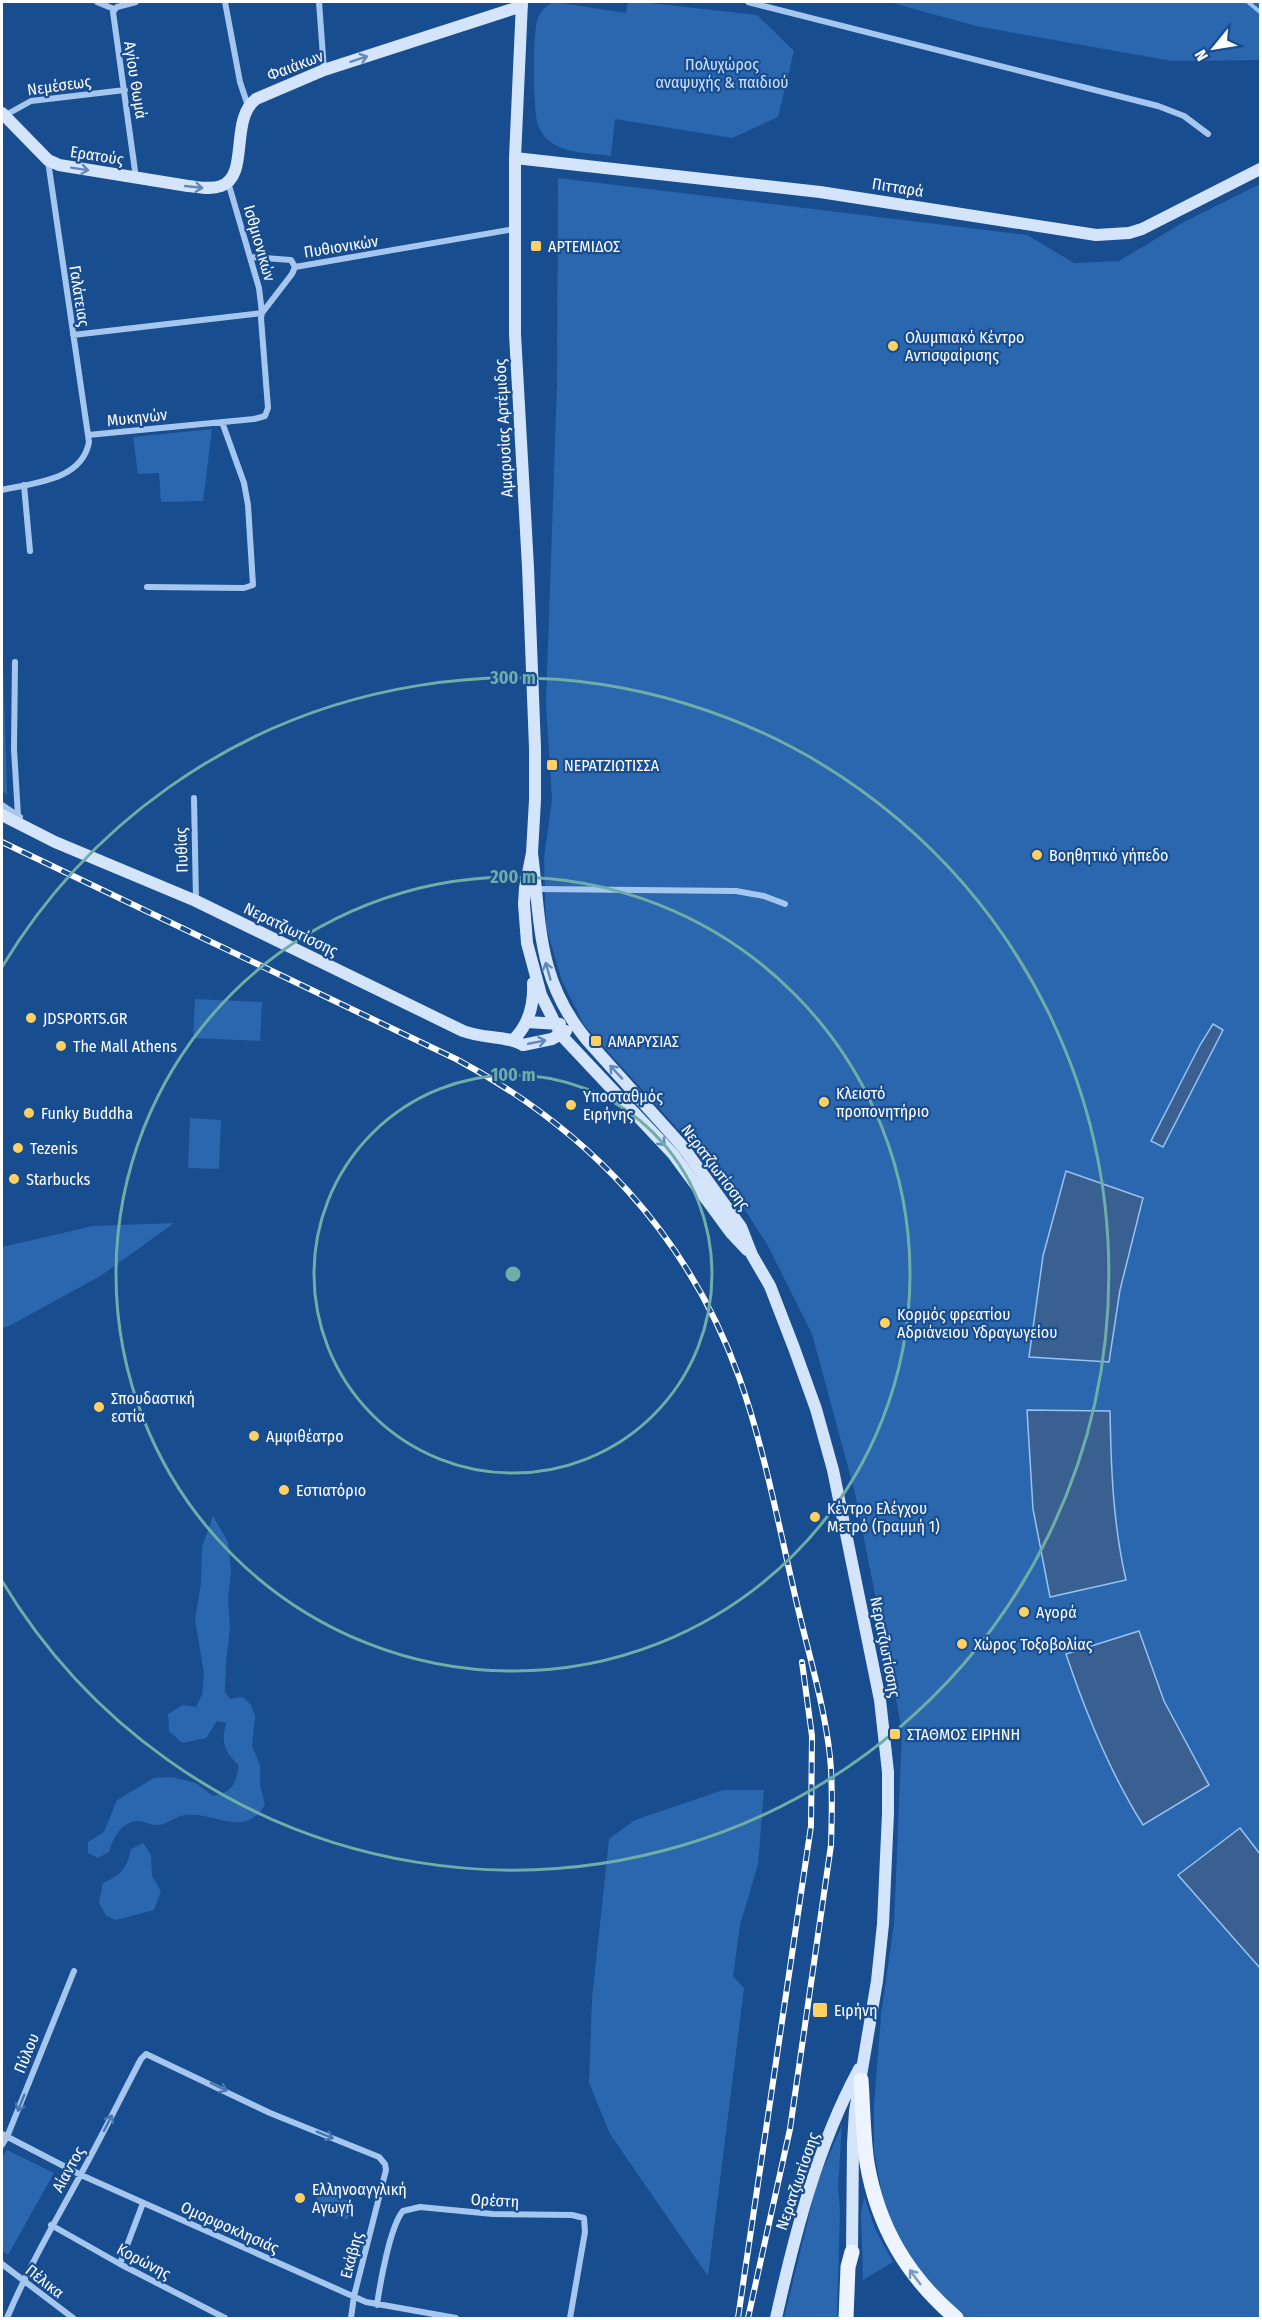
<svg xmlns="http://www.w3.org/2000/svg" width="1262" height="2320" font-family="'Fira Sans Condensed',sans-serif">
  <rect width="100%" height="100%" fill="#184d90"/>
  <path fill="#2a67ae" d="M 554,2 L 626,13 L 628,2 L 641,2 L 757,15 L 794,51 L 778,117 L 732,138 L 615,119 L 611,156 C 591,153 564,154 548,140 C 544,137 540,130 538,125 C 533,110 532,33 538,18 C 541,10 546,6 554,2 Z
    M 889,2 L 1260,2 L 1260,60 L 1172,61 L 976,26 Z
    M 558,178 L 1027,235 L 1074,263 L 1119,261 L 1184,222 L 1260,184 L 1260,2318 L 965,2318 L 924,2278 L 899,2242 L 882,2195 L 874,2150 L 874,2105 L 881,2015 L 894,1924 L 902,1730 L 854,1489 L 812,1334 L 767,1244 L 730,1187 L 584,1025 L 562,981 L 546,927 L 544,858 L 552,800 L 546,703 L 557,385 Z
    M 212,429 L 203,501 L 161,502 L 159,473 L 138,474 L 133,437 Z
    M 2,633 L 7,789 L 7,795 L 2,791 Z
    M 195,999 L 262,1002 L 260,1041 L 193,1038 Z
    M 190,1118 L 221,1120 L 219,1169 L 188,1168 Z
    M 174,1223 L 102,1275 L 9,1326 L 2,1328 L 2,1247 L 93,1226 Z
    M 213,1516 L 228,1542 L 231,1571 L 228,1599 L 230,1628 L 226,1664 L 225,1692 L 230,1699 L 243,1697 L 251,1705 L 255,1716 L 252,1746 L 260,1765 L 260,1785 L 265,1805 C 243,1839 218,1812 186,1815 C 176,1815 166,1826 156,1825 C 150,1825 144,1821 138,1821 C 121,1822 113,1838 109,1852 L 98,1858 L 88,1853 L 88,1842 L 104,1832 L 117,1800 L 154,1778 L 172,1777 L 196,1783 L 213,1796 C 233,1792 235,1784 239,1766 C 224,1751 221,1744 226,1723 L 217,1721 L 206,1738 L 182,1743 L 169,1731 L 168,1714 L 183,1705 L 196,1707 L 202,1695 L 204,1674 L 195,1619 L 201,1583 L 202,1547 Z
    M 723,1790 L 764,1790 L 758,1864 L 740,1925 L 733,1976 L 744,1988 L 708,2276 L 610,2134 L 589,2083 L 592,1999 L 609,1839 L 635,1820 Z
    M 143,1843 L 151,1855 L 152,1876 L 161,1891 L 154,1910 L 116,1920 L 106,1916 L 99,1902 L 103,1883 C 122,1874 126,1870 131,1849 Z
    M 842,2125 L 838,2187 L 840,2210 L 837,2318 L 784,2318 L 817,2183 Z
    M 7,2150 L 54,2173 L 8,2255 L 2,2251 L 2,2157 Z
    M 320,2190 L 354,2203 L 347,2220 L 314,2207 Z
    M 864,2196 L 875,2229 L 893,2262 L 863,2280 L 861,2213 Z"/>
  <path fill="#396091" stroke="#97c2f2" stroke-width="1.5" d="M 1213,1024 L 1223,1030 L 1163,1147 L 1151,1141 L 1200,1045 Z
    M 1066,1171 L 1143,1198 L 1120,1290 L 1109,1362 L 1029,1357 L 1043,1256 Z
    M 1027,1410 L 1110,1411 C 1111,1468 1113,1524 1126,1580 L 1050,1597 L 1033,1509 Z
    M 1139,1631 L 1164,1701 L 1209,1785 L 1143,1825 C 1109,1771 1086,1714 1066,1654 Z
    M 1240,1828 L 1260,1854 L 1260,1968 L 1178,1875 Z"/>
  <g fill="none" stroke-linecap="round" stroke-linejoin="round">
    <path stroke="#97c2f2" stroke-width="4" d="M 1248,2 L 1260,12"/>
    <path stroke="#a5c7ef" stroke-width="6" d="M 97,2 L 114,9
      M 136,2 L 117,7 L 113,12 L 136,178
      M 225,2 L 240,82 L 248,106
      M 319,2 L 324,70
      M 748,2 L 1158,106 L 1184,116 L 1208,134
      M 4,116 L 31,101 L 125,90
      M 250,257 L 291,260 L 295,267
      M 73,335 L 262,313 L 259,288 L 228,182
      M 88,435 L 254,419 L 265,416 L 268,408 L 261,318 L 262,313 L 292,274 L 295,267 L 514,229
      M 24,485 L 30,551
      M 2,490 C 32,483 82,481 89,442 L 48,161
      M 147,587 L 244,588 L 253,585 L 248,505 L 244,483 L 222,422
      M 15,662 L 14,749 L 18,816
      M 194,798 L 196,900
      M 2,805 L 20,817
      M 537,889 L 736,891 L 764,896 L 785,904
      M 2,2134 L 81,2175 L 366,2302 L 456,2318
      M 2,2145 L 7,2137 L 74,1971
      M 51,2225 L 120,2264 L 225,2318
      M 2,2264 L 73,2318
      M 120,2264 L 143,2203
      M 377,2305 C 380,2284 390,2226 403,2211 L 420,2207 L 493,2214 L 572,2215 L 584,2218 L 585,2232 L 570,2318
      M 7,2318 C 28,2268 55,2222 81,2174 C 102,2136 121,2097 141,2059 L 146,2054 L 270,2113 L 379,2157 L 385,2164 L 386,2170 L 354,2296 L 351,2318"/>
    <path stroke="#d3e4fb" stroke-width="12" d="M 522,2 L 515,158 L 515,334 L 528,567 L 535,748 L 535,800 L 532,853 L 525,888 L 524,904 L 527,943 L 541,995 L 561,1035 L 673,1154 L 731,1233 L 747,1250
      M 2,113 L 48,160 L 59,165 L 188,186 C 199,187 211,190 221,186 C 250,176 229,120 256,99 L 324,70 L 522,6
      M 515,158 L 820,192 L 1096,235 L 1129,233 L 1142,229 L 1260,169
      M 2,815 L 55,842 L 196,901 L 463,1031 C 483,1039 506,1035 523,1045 L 552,1039 L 566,1031
      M 532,853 C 541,925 537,979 586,1039 L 683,1147 L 741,1227 L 752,1255 L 770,1286 L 794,1348 L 816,1409 L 833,1470 L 880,1700 L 888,1772 L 888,1813 L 883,1924 L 877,1981 L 855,2111 L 853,2143 L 852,2252
      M 527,1022 L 560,1024
      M 514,1039 C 529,1024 534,1004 533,983
      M 776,2318 C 795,2233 817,2147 859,2069"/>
    <path stroke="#edf4ff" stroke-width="15" d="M 861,2080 C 863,2108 863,2136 867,2163 C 878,2227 907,2276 956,2318
      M 846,2318 L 848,2267 L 852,2252"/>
    <g stroke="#fff" stroke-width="6">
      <path id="rail" d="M 2,842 L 456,1059 C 588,1129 688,1235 739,1377 C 763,1444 778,1522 794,1591 C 806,1646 824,1701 830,1757 C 833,1787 832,1815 831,1845 L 790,2129 L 748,2318
        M 738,2318 L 811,1826 L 812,1736 L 802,1662"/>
    </g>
    <use href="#rail" stroke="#184d90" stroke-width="4" stroke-dasharray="11" stroke-linecap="butt"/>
  </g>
  <defs><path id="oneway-shaft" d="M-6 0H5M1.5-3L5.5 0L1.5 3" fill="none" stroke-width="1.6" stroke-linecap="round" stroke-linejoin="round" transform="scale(1.5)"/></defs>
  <g stroke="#6389bb">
    <use href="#oneway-shaft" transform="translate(359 59) rotate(-18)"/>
    <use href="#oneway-shaft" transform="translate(80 169) rotate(9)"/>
    <use href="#oneway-shaft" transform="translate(194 187) rotate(6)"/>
    <use href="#oneway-shaft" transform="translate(548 971) rotate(-106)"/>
    <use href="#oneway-shaft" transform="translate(537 1042) rotate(-11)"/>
    <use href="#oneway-shaft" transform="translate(616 1072) rotate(-133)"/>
    <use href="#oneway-shaft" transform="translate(659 1139) rotate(47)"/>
  </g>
  <g stroke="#4978b1">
    <use href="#oneway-shaft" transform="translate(219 2087) rotate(26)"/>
    <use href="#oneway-shaft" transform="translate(21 2103) rotate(112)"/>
    <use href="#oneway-shaft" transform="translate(108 2123) rotate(-63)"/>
    <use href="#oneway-shaft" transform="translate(325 2135) rotate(22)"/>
  </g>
  <use stroke="#7898c2" href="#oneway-shaft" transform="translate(915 2277) rotate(-127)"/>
  <g fill="none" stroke="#6fada8" stroke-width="3">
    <circle cx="513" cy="1274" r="199"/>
    <circle cx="513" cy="1274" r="397"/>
    <path d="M2 967A596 596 0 1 1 2 1581"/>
  </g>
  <g fill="#ffd163" stroke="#184d90" stroke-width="2">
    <rect x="530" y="240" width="12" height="12" rx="3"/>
    <circle cx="893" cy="346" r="6"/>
    <rect x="546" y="759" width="12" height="12" rx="3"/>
    <circle cx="1037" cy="855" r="6"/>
    <circle cx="31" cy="1018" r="6"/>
    <rect x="590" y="1035" width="12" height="12" rx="3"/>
    <circle cx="61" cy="1046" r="6"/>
    <circle cx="824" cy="1102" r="6"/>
    <circle cx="571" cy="1105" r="6"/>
    <circle cx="29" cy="1113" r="6"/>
    <circle cx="18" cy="1148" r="6"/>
    <circle cx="14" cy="1179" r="6"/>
    <circle cx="885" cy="1323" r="6"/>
    <circle cx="99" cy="1407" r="6"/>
    <circle cx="254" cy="1436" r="6"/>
    <circle cx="284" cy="1490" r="6"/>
    <circle cx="815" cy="1517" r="6"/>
    <circle cx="1024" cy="1612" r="6"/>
    <circle cx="962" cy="1644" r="6"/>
    <rect x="889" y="1728" width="12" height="12" rx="3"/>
    <rect x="812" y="2002" width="16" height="16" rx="3"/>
    <circle cx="300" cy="2198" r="6"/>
  </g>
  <g text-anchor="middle" stroke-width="4.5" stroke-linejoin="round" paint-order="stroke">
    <g font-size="16" fill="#cbe1fb" stroke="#184d90">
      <text x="722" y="70">Πολυχώρος<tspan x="722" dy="18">αναψυχής &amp; παιδιού</tspan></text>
    </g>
    <g font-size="16" fill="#fff" stroke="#184d90">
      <text transform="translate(295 65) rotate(-21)" y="6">Φαιάκων</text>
      <text transform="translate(136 80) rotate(81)" y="6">Αγίου Θωμά</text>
      <text transform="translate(59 85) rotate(-8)" y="6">Νεμέσεως</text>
      <text transform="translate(97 155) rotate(9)" y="6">Ερατούς</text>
      <text transform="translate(898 187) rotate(9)" y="6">Πιτταρά</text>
      <text transform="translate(260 243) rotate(74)" y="6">Ισθμιονικών</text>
      <text transform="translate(341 246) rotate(-9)" y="6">Πυθιονικών</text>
      <text transform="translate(80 296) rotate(81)" y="6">Γαλάτειας</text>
      <text transform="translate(137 417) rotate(-6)" y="6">Μυκηνών</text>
      <text transform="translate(503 428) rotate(-93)" y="6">Αμαρυσίας Αρτέμιδος</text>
      <text transform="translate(181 850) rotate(-92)" y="6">Πυθίας</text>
      <text transform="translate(291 929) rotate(26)" y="6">Νερατζιωτίσσης</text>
      <text transform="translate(716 1167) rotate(53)" y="6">Νερατζιωτίσσης</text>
      <text transform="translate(886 1647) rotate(79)" y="6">Νερατζιωτίσσης</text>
      <text transform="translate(26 2053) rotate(-68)" y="6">Πύλου</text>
      <text transform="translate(68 2169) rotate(-61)" y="6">Αίαντος</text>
      <text transform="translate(797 2181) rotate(-71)" y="6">Νερατζιωτίσσης</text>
      <text transform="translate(495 2200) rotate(3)" y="6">Ορέστη</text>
      <text transform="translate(230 2227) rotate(24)" y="6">Ομορφοκλησιάς</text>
      <text transform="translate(351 2255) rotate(-75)" y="6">Εκάβης</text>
      <text transform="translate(144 2261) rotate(28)" y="6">Κορώνης</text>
      <text transform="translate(45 2281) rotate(38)" y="6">Πέλικα</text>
    </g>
    <g font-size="16" fill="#fff" stroke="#184d90" text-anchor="start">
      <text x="548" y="252">ΑΡΤΕΜΙΔΟΣ</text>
      <text x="905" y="343">Ολυμπιακό Κέντρο<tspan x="905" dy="18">Αντισφαίρισης</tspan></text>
      <text x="564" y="771">ΝΕΡΑΤΖΙΩΤΙΣΣΑ</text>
      <text x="1049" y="861">Βοηθητικό γήπεδο</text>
      <text x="43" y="1024">JDSPORTS.GR</text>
      <text x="608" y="1047">ΑΜΑΡΥΣΙΑΣ</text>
      <text x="73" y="1052">The Mall Athens</text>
      <text x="836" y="1099">Κλειστό<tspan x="836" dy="18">προπονητήριο</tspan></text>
      <text x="583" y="1102">Υποσταθμός<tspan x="583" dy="18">Ειρήνης</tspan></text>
      <text x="41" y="1119">Funky Buddha</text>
      <text x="30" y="1154">Tezenis</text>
      <text x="26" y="1185">Starbucks</text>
      <text x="897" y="1320">Κορμός φρεατίου<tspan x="897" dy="18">Αδριάνειου Υδραγωγείου</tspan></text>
      <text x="111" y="1404">Σπουδαστική<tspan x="111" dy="18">εστία</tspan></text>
      <text x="266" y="1442">Αμφιθέατρο</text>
      <text x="296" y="1496">Εστιατόριο</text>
      <text x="827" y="1514">Κέντρο Ελέγχου<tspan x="827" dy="18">Μετρό (Γραμμή 1)</tspan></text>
      <text x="1036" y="1618">Αγορά</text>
      <text x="974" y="1650">Χώρος Τοξοβολίας</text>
      <text x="907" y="1740">ΣΤΑΘΜΟΣ ΕΙΡΗΝΗ</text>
      <text x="834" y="2016">Ειρήνη</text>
      <text x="312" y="2195">Ελληνοαγγλική<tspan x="312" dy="18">Αγωγή</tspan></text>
    </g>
  </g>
  <circle cx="513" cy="1274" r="9" fill="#6fada8" stroke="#184d90" stroke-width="3"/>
  <g font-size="18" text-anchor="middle" font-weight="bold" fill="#6fada8" stroke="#184d90" stroke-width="4.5" stroke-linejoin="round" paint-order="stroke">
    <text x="513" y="684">300 m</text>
    <text x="513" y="883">200 m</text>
    <text x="513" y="1081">100 m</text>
  </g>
  <rect width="1262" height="2320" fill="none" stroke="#ffffff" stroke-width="6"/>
  <g transform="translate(1214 48) rotate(240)" stroke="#184d90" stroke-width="4.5" paint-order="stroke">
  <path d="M0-4.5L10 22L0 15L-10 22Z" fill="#ffffff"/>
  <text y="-9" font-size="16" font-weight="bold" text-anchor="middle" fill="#ffffff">N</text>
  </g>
</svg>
